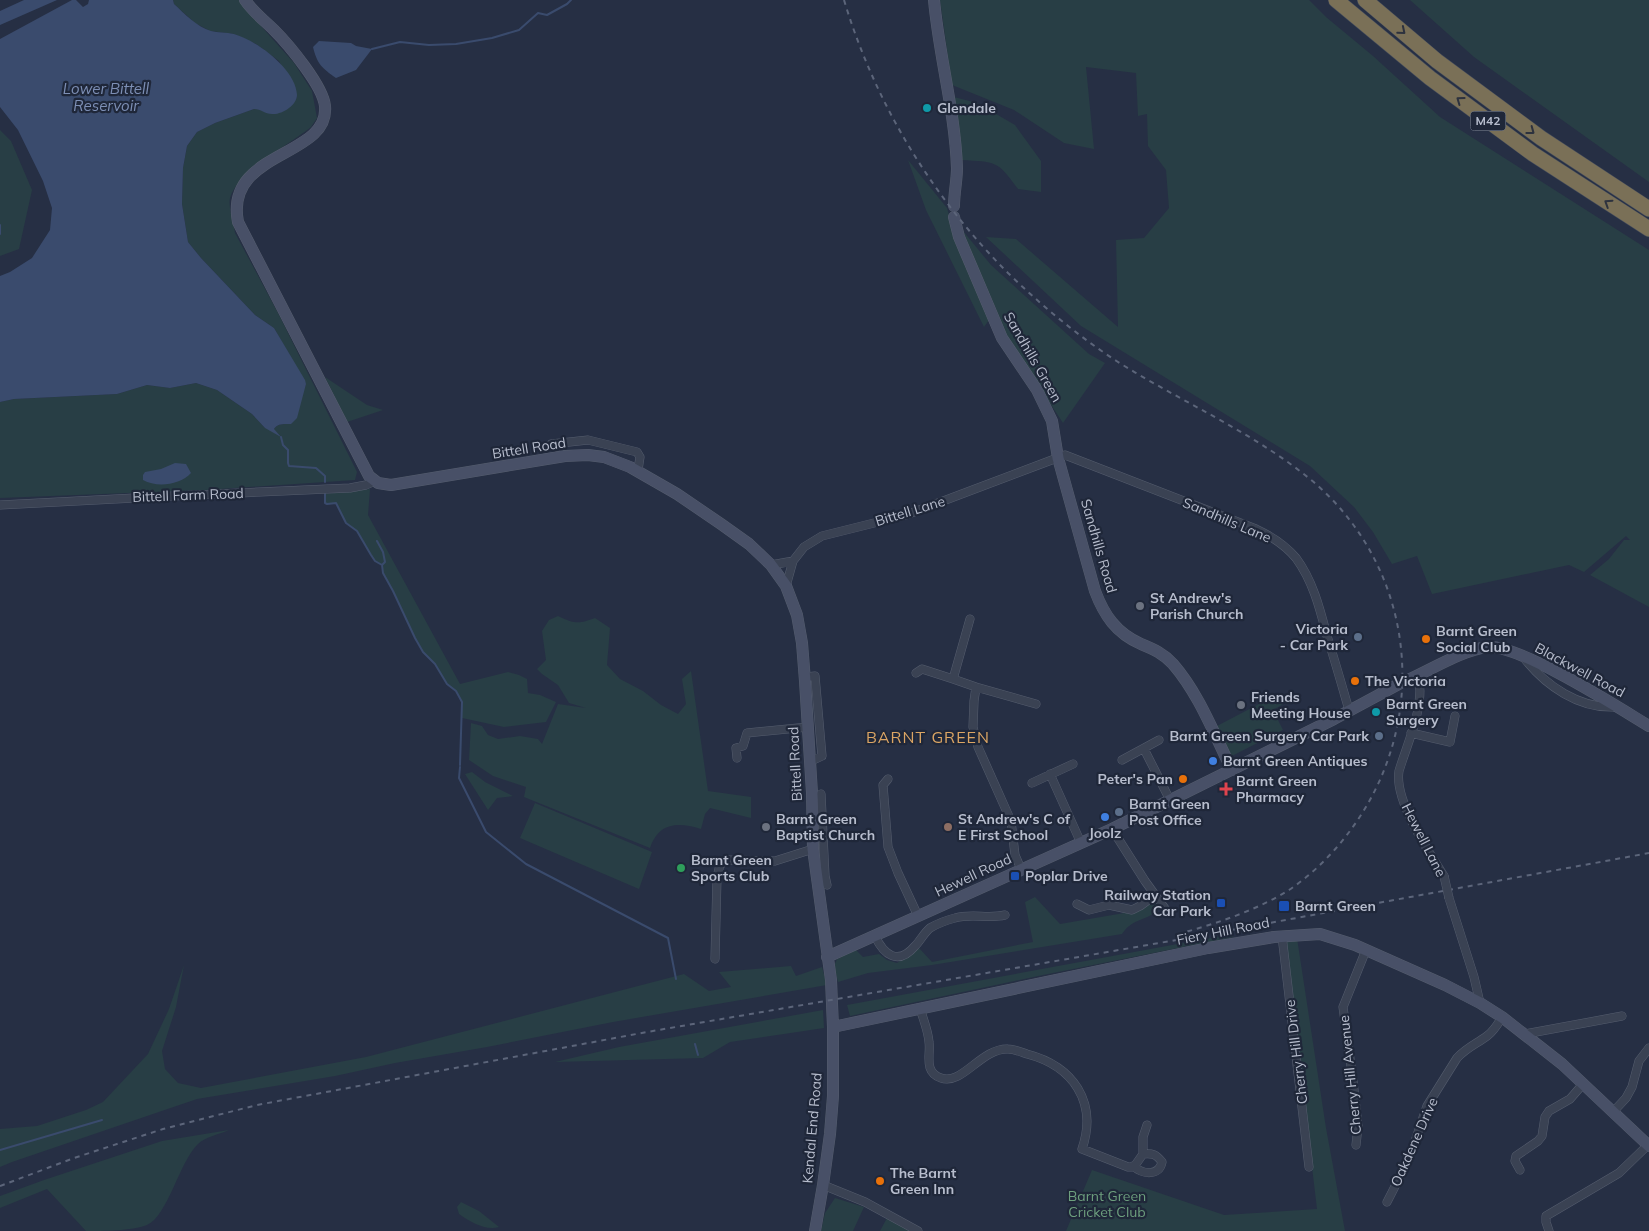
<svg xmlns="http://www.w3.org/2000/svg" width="1649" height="1231" font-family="Mulish,sans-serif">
  <rect width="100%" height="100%" fill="#262f44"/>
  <path fill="#283e45" d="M 173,0 L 242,0 L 252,16 L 294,63 L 312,91 L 317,118 L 311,127 C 289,145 237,172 230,198 C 228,207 234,223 235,233 L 278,313 L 357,472 L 355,480 L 205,490 L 0,498 L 0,402 L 14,399 L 117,394 L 147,385 L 170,388 L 196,383 L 217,390 L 252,414 L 265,428 L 274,429 C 278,423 284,424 291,424 L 306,384 L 274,328 L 255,315 L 201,258 L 188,242 L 182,204 L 183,168 L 187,146 L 197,132 L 215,123 L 254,109 L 260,109 L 268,113 C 279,110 293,109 297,96 L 279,61 L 256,44 L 234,34 L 210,31 L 195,23 L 174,4 Z
    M 940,0 L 1309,0 L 1326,17 L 1373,56 L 1440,117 L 1649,250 L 1649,607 L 1590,575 L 1609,559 L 1624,540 L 1630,540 L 1626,536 L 1584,572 L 1569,565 L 1432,594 L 1417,556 L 1392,564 L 1373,532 L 1354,507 L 1310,466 L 1081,326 L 986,237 L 1016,239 L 1118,327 L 1116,240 L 1144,238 L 1169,208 L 1166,170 L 1148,146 L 1147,114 L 1138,116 L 1136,73 L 1086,67 L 1094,149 L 1064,143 L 1014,110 L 952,85 Z
    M 1410,0 L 1649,0 L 1649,182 L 1474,57 Z
    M 954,97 L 977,103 L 1015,125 L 1041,161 L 1041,192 L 1018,189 C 997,160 996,162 961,160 Z
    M 0,130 L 11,141 L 32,190 L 19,249 L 0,256 Z
    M 908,160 L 947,208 L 952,225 L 989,320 L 984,327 L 926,210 Z
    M 963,231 L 991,265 L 1089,354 L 1105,363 L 1063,423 L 1003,331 L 963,241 Z
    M 325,377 L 367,405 L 383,410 L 347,422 Z
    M 370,489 L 368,515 L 460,684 L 508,672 L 519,675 L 527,679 L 528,693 L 540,695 L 556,702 L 546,722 L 504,727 L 462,718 L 461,702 L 456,691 L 447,684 L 435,664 L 423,652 L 415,638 L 393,591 L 383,573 L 382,565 L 375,561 L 371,555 L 357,531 L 346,523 L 336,503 L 327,504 L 325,503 L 325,494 Z
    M 558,616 C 574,624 579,624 595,618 L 610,628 L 607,665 L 620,679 L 643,691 L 661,705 L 678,714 L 686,704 L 682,679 L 691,671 L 708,791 L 751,797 L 751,818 L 710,808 L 705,814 L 701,829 C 678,822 659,822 650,848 L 524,797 L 526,787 L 493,776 L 469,760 L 471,723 L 482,726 L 488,735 L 498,739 L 520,736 L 538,739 L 542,744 L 558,704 L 586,708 L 569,703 L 558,685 L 542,674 L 537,669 L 546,660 L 542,631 L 549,620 Z
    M 1280,693 L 1285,703 L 1273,710 L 1283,730 L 1230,757 L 1215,727 Z
    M 472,772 L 485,782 L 513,796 L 497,798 L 488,810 L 465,774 Z
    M 535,803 L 652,852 L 639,889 L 520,838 Z
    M 1035,897 L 1060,924 L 1136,911 L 1154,898 L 1160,907 C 1147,923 1134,916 1122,934 L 932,965 L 868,973 L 838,982 L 834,966 L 837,959 L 856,950 L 863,957 L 879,954 L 887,960 L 897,963 L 919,948 L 932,962 L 1033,942 L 1025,902 Z
    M 1232,934 L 1233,937 L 1043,975 L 850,1016 L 847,1005 Z
    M 1297,938 L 1326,1128 L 1345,1231 L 1066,1231 L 1092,1170 L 1224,1215 L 1317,1209 L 1285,940 Z
    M 184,965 L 176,1007 L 162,1051 L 165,1069 L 178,1083 L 201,1088 L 366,1057 L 684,974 L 709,991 L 731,987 L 719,972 L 791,966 L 796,976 L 822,967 L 827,985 L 613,1022 L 487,1047 L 395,1063 L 335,1076 L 197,1099 L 12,1162 L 0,1167 L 0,1129 L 37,1126 L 86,1110 L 103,1102 L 148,1054 L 169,1009 Z
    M 823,1010 L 824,1028 L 730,1042 L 703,1058 L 555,1062 L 619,1047 Z
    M 229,1130 C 220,1134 205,1137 198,1144 C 179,1162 168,1216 147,1225 C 132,1231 102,1231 86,1231 L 47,1189 L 0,1208 L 0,1196 L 44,1180 L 162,1141 Z
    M 835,1198 L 864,1207 L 853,1231 L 821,1231 L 825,1213 Z
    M 461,1202 L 479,1211 L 499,1227 C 486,1231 470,1222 459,1214 L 457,1207 Z
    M 887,1218 L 911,1231 L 880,1231 Z"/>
  <path fill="#3a4b6d" d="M 24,0 L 57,0 L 0,25 L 0,11 Z
    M 72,0 L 76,0 L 83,7 L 88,4 L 89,0 L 173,0 L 174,4 C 185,14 197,27 211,31 C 218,33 226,32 234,34 C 256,40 296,69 297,95 C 297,105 282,115 272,114 C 265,114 261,109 254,109 L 215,123 L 197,132 L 187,146 L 183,168 L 182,204 L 188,242 L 201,258 L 255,315 L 274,328 L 305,380 L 306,384 L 297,418 L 291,424 C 284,424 278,423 274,429 L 281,437 L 265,428 L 252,414 L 217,390 L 196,383 L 170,388 L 147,385 L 117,394 L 14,399 L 0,402 L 0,276 L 10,272 L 32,258 L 50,230 L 52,208 L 43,181 L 18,130 L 0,107 L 0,39 Z
    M 319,41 L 351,43 L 356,46 L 372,49 L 356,70 L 336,78 C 322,68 317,64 313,47 Z
    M 175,463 L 186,464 L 191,473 C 180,485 157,488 143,480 L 143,475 L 145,472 L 161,469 Z"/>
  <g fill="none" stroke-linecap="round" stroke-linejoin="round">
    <path stroke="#3a4b6d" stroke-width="2" d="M 372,49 L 400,42 L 429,45 L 456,44 L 492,38 L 519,30 L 538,13 L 547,15 L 567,4 L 571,0
      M 0,225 L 0,234
      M 281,437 L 283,445 L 288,450 L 288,463 L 289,466 L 316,468 L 325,476 L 325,482
      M 325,494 L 325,503 L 327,504 L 336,503 L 346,523 L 357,531 L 371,555 L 375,561 L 382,565 L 383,573 L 393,591 L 415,638 L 423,652 L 435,664 L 447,684 L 456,691 L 462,702 L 460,765
      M 377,541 L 383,552 L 385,562 L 382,565
      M 460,767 L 459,778 L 486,832 L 526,864 L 668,938 L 676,979
      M 695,1044 L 698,1055
      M 0,1150 L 102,1120"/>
    <g stroke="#555d6e" stroke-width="9">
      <path id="street" d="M 551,444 L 588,440 L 637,452 L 640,457 L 638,470
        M 0,505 L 173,496 L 350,488 L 366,485 L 375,481
        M 771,565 L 793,561
        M 786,586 L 793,561 L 804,547 L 822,536 L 906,515 L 1065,455 L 1256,529 C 1271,536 1285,545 1296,558 C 1313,581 1320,609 1327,636 C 1335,661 1342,686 1349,710
        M 970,619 L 953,679 L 976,687 L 974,701 L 973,727 L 978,747 L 1011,821 L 1015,855 L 1021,869
        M 1524,658 C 1546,686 1579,709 1616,707
        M 916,673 L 922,669 L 953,679
        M 1418,676 C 1426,704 1407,744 1399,771 C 1394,800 1428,851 1444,876
        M 805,677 L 815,676 L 822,756 L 811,761
        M 976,687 L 1036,704
        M 1411,733 L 1450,742 L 1455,716
        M 1144,749 L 1170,800
        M 737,758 L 736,748 L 743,746 L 747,733 L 808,727
        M 1122,760 L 1159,740
        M 1050,774 L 1081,843
        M 888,779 L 883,785 L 888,847 L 898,873 L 918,916
        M 1032,783 L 1073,764
        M 821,794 L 825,876
        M 1112,829 L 1145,881 L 1166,910
        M 821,876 L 825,876 L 827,885
        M 1449,898 L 1474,977 L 1480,1003
        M 1077,904 L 1089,910 L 1109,905 L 1132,910 L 1140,906 L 1155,895
        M 875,936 C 884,955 898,966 915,946 C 920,941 924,933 930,928 C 937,924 947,920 955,918 C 971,913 988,919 1005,915
        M 1282,936 L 1309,1167
        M 715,959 L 717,877 L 720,865 L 727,860 L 775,861 L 813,849
        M 920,1008 C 923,1019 928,1030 929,1042 C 931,1054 923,1072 941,1078 C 962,1086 981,1048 1008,1049 C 1014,1049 1021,1052 1027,1054 C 1073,1066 1098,1102 1082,1149 L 1128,1167 L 1132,1167 L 1136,1164 L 1143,1154 L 1143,1137 L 1147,1125
        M 1525,1034 L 1622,1016
        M 1613,1112 L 1626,1098 L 1632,1087 L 1639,1061 L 1649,1048
        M 1356,1145 L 1358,1126 L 1353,1081 L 1343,1007 L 1366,950
        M 1133,1166 C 1142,1174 1159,1177 1162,1162 C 1156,1154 1152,1153 1143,1154
        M 1520,1170 L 1515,1161 L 1516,1156 L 1538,1141 L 1542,1136 L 1545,1117 L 1549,1111 L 1570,1099 L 1583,1084
        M 823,1185 L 865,1202 L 918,1231
        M 1387,1202 L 1409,1159 L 1427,1106 L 1457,1058 C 1466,1048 1476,1044 1487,1036 C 1494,1031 1498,1024 1502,1017
        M 1549,1231 L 1546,1222 L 1546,1216 L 1619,1173 L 1648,1145"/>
    </g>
    <g stroke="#555d6e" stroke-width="12">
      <path id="secondary" d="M 245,0 C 253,12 264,20 274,30 C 289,45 323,86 325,106 C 330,158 224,150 238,222 L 369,476 L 378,483 L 391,485 L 565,456 L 588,455 L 604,457 L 630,467 L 677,494 L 721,524 L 749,544 L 771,565 L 786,586 L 797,615 L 802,643 L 805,681 L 812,793 L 813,849 L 831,980 L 833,1027 L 833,1096 L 830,1134 L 823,1185 L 815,1231
        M 934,0 C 939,56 955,111 957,168 C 957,180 954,193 954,206
        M 954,217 L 959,237 L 1002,338 L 1037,390 L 1052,421 L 1058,458 L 1095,591 C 1104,615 1116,633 1141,644 C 1153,649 1163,653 1173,664 C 1199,694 1214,734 1232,770
        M 1410,679 C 1432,669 1465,649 1488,647 C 1519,644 1619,708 1649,726
        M 827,957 L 1112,829 L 1334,719 L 1399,684
        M 833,1027 L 1208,948 L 1274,937 L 1320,934 L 1355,945 L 1445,985 L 1480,1003 L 1502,1017 L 1562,1064 L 1649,1146"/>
    </g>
    <g stroke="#424a5b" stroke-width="16">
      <path id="highway" d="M 1336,0 L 1430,78 L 1533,154 L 1649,229
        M 1365,0 L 1437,61 L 1541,138 L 1649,209"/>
    </g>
    <use href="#street" stroke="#3a4253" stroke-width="8"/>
    <use href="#secondary" stroke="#485067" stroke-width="11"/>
    <use href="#highway" stroke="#7a7057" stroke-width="15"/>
    <path stroke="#5c657a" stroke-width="2" stroke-dasharray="5 5" stroke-linecap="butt" d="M 844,0 C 875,103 932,197 1008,273 C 1042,306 1078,336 1118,362 C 1180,401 1248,430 1305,475 C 1393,544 1425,661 1386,765 C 1368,814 1332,861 1289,890 C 1257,910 1218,923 1182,933
      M 0,1186 L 74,1158 L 163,1129 L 257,1105 L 647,1032 L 1188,938 L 1649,853"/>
    <g stroke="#555d6e" stroke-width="9" stroke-linecap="butt">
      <path id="street-bridge" d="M 1444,876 L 1449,898"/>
    </g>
    <use href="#street-bridge" stroke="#3a4253" stroke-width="8"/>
  </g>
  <defs><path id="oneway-chevron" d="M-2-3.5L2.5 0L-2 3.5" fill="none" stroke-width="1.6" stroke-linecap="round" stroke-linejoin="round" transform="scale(1.25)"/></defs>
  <g stroke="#2d323e">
    <use href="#oneway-chevron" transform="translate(1402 31) rotate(40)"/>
    <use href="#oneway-chevron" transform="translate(1460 100) rotate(-144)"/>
    <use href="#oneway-chevron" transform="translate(1531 131) rotate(37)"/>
    <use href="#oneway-chevron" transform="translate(1608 203) rotate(-147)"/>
  </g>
  <g fill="#0f9aa8" stroke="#1f2739" stroke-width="2">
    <circle cx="927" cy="108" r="5"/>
    <circle cx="1376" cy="712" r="5"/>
  </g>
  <g fill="#6b7280" stroke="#1f2739" stroke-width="2">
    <circle cx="1140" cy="606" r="5"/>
    <circle cx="1241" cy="705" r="5"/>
    <circle cx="766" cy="827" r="5"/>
  </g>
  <g fill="#5c6f8a" stroke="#1f2739" stroke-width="2">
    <circle cx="1358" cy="637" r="5"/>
    <circle cx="1379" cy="736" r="5"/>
    <circle cx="1119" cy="812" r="5"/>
  </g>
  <g fill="#e8710a" stroke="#1f2739" stroke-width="2">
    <circle cx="1426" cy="639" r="5"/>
    <circle cx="1355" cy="681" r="5"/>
    <circle cx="1183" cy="779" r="5"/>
    <circle cx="880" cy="1181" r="5"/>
  </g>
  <g fill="#3f7fe0" stroke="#1f2739" stroke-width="2">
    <circle cx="1213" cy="761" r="5"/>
    <circle cx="1105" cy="817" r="5"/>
  </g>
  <path fill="#e0444e" stroke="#1f2739" stroke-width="2" d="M1223.5 781.5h5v5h5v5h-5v5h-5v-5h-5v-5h5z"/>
  <circle fill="#8d6e63" stroke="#1f2739" stroke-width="2" cx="948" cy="827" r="5"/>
  <circle fill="#2e9e5b" stroke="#1f2739" stroke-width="2" cx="681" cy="868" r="5"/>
  <g fill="#1a4fb4" stroke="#1f2739" stroke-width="2">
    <rect x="1010" y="871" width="10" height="10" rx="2.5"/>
    <rect x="1216" y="898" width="10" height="10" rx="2.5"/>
    <rect x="1278" y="900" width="12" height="12" rx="2.5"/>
  </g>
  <g text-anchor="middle" stroke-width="4.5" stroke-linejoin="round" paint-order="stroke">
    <rect fill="#1f2739" stroke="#8990a1" stroke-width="1" x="1470.5" y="111.5" width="35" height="19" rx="4"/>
    <g font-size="12" font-weight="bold" fill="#b7bdcd">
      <text x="1488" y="125">M42</text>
    </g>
    <g font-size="14" font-weight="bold" fill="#b7bdcd" stroke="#1f2739" text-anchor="start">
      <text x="937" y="113">Glendale</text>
      <text x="1150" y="603">St Andrew's<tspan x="1150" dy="16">Parish Church</tspan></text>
      <text x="1348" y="634" text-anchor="end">Victoria<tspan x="1348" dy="16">- Car Park</tspan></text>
      <text x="1436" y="636">Barnt Green<tspan x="1436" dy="16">Social Club</tspan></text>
      <text x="1365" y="686">The Victoria</text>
      <text x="1251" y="702">Friends<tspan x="1251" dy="16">Meeting House</tspan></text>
      <text x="1386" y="709">Barnt Green<tspan x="1386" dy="16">Surgery</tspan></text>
      <text x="1369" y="741" text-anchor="end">Barnt Green Surgery Car Park</text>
      <text x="1223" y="766">Barnt Green Antiques</text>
      <text x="1173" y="784" text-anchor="end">Peter's Pan</text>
      <text x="1236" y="786">Barnt Green<tspan x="1236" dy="16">Pharmacy</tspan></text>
      <text x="1129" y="809">Barnt Green<tspan x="1129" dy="16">Post Office</tspan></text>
      <text x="776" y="824">Barnt Green<tspan x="776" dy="16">Baptist Church</tspan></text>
      <text x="958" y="824">St Andrew's C of<tspan x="958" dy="16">E First School</tspan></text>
      <text x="1105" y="838" text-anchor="middle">Joolz</text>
      <text x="691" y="865">Barnt Green<tspan x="691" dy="16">Sports Club</tspan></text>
      <text x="1025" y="881">Poplar Drive</text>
      <text x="1211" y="900" text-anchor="end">Railway Station<tspan x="1211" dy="16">Car Park</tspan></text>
      <text x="1295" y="911">Barnt Green</text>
      <text x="890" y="1178">The Barnt<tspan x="890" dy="16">Green Inn</tspan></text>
    </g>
    <g font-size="14" fill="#b7bdcd" stroke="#1f2739">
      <text transform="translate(1033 357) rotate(60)" y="5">Sandhills Green</text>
      <text transform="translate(529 448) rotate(-9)" y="5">Bittell Road</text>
      <text transform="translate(188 495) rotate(-2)" y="5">Bittell Farm Road</text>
      <text transform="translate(910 511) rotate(-17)" y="5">Bittell Lane</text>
      <text transform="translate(1227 520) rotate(23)" y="5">Sandhills Lane</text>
      <text transform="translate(1099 546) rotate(74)" y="5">Sandhills Road</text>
      <text transform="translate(1580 670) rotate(28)" y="5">Blackwell Road</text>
      <text transform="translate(795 764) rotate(-93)" y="5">Bittell Road</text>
      <text transform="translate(1424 840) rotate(63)" y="5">Hewell Lane</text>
      <text transform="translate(973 875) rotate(-25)" y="5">Hewell Road</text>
      <text transform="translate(1223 931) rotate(-11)" y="5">Fiery Hill Road</text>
      <text transform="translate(1296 1052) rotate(-97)" y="5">Cherry Hill Drive</text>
      <text transform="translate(1350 1075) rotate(-96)" y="5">Cherry Hill Avenue</text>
      <text transform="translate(812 1128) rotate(-85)" y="5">Kendal End Road</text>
      <text transform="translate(1414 1142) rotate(-66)" y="5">Oakdene Drive</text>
    </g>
    <g font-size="14" fill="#6d9f7e" stroke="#1f2739">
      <text x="1107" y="1201">Barnt Green<tspan x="1107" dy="16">Cricket Club</tspan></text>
    </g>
    <g font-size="15" font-style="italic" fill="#7d8fb5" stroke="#1f2739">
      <text x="106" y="94">Lower Bittell<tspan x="106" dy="17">Reservoir</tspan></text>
    </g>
    <g font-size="16" letter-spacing="1" fill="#dba564" stroke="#1f2739">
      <text x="928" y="743">BARNT GREEN</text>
    </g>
  </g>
</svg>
